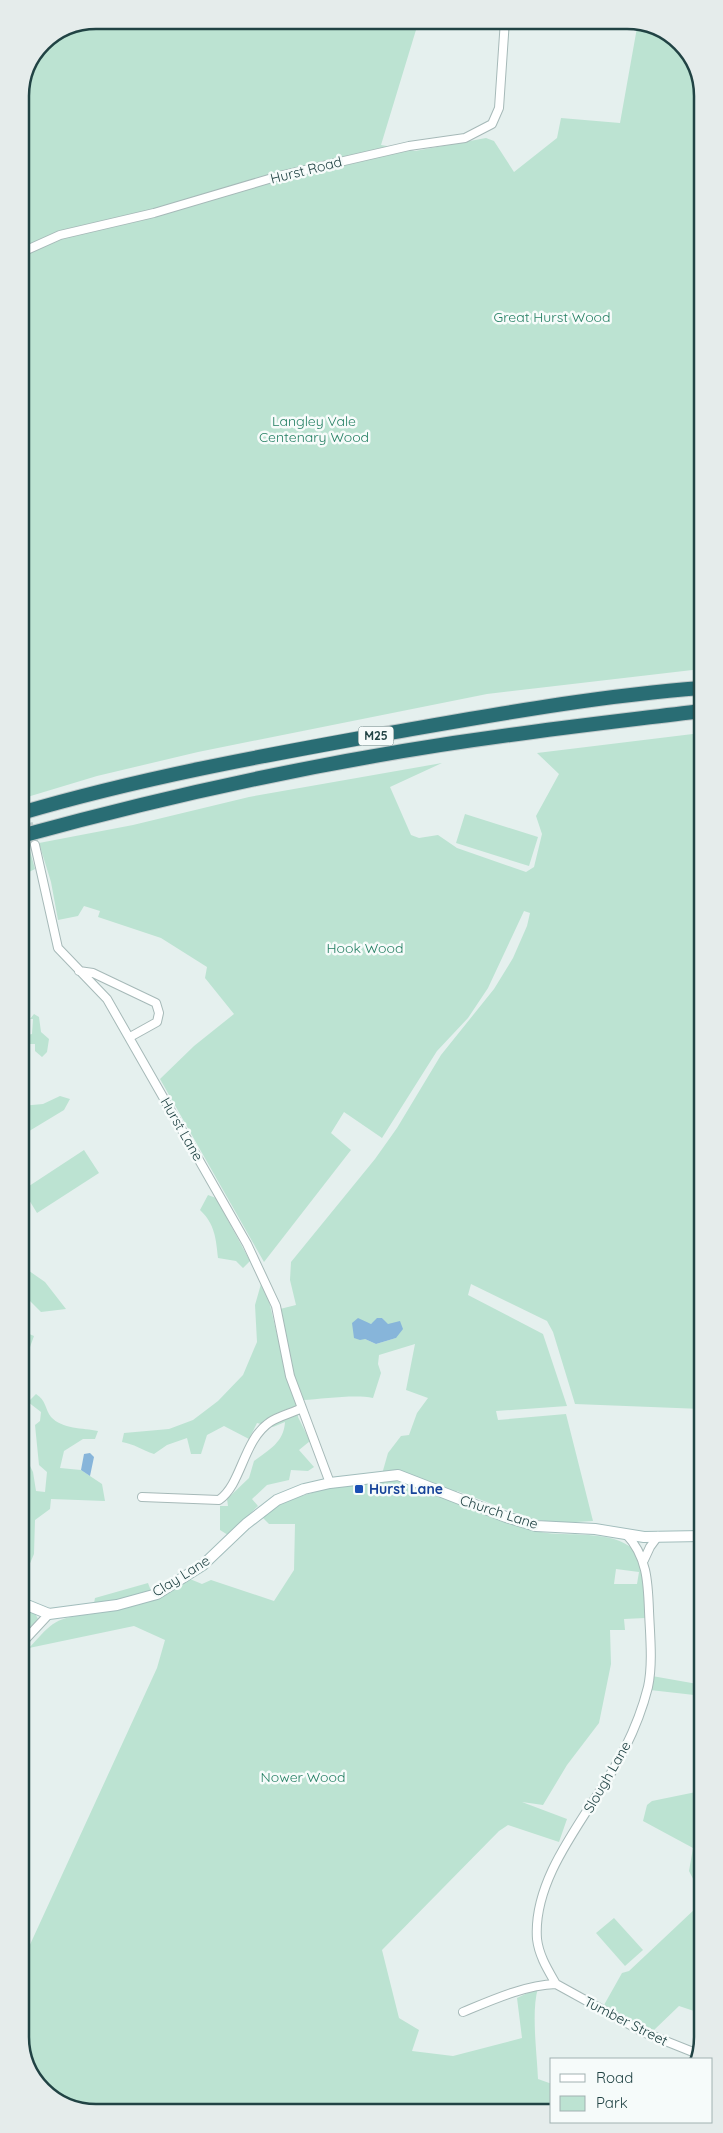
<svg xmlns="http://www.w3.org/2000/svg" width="723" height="2133" font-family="Quicksand,sans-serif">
  <rect width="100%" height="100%" fill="#e5f0ee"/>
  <path fill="#bce3d2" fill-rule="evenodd" d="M 95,20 L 419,20 L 381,145 L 415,151 L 486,138 L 494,141 L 514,172 L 557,138 L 561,118 L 620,123 L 638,22 L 677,39 L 701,76 L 701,669 L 487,694 L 198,752 L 97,776 L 24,798 L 21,787 L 20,257 L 25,254 L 20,244 L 20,91 L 42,42 Z
    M 701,733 L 702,1409 L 575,1404 L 553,1332 L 547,1321 L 471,1284 L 468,1295 L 543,1334 L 567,1406 L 496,1411 L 498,1420 L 566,1414 L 593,1521 L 559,1523 L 532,1519 L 457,1491 L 454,1500 C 483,1512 515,1529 547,1533 C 572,1536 621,1530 637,1554 C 645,1565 644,1603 645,1618 L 624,1619 L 625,1630 L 610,1630 L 611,1664 L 599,1723 L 567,1765 L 543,1805 L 522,1802 L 567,1819 L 559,1842 L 508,1825 L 499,1831 L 382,1950 L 399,2018 L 419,2030 L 412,2051 L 453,2056 L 522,2038 L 517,1998 L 538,1988 C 531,2012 537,2053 538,2079 L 552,2084 L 552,2111 L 90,2113 L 46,2094 L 22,2057 L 22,1953 L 28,1949 L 157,1668 L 165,1640 L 134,1626 L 29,1648 C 54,1621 54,1618 92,1614 L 95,1598 L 148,1583 L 154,1599 L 190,1579 L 202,1584 L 211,1580 L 274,1601 L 294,1570 L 295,1524 L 269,1524 L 261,1516 L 285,1501 L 335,1486 L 380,1481 L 388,1453 L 401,1436 L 409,1435 L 417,1413 L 428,1398 L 406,1390 L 415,1344 L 379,1355 L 378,1364 L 381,1373 L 373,1398 C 355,1394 323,1399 303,1400 L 293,1372 L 280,1309 L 296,1305 L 290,1280 L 291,1262 L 375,1159 L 397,1128 L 441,1055 L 494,989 L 513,958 L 527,926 L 530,913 L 524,911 L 488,988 L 468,1018 L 437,1051 L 382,1138 L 344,1112 L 331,1133 L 351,1150 L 264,1262 L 160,1079 L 194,1046 L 234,1014 L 205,978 L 207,967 L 161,938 L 98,917 L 100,911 L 84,906 L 78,916 L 58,920 L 51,882 L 39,843 L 133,825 L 249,797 L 442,763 L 390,787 L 411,835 L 419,838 L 438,835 L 457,848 L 526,872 L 534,867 L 542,834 L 536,816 L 559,774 L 537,753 ZM 382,1318 L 396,1338 L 376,1344 L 365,1339 L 366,1323 L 371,1324 ZM 616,1569 L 639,1572 L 637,1584 L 614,1584 Z
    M 465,814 L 538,837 L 529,866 L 456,843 Z
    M 28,844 L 35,869 L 21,876 L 21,845 Z
    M 34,1014 L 39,1017 L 41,1032 L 49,1039 L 47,1052 L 42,1057 L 35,1051 L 35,1044 L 28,1044 L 28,1035 L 32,1034 L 33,1019 L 30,1019 Z
    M 60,1096 L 70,1099 L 64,1110 L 21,1136 L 21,1106 L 43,1104 Z
    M 84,1150 L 99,1173 L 37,1213 L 23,1190 Z
    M 208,1195 L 216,1198 L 250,1261 L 243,1268 L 236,1261 L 218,1258 C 216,1239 215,1224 200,1210 Z
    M 22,1266 L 45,1282 L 66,1309 L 41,1312 L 22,1293 Z
    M 261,1284 L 269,1301 L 288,1381 L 296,1399 L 298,1417 L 310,1441 L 299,1450 L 314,1467 L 308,1471 L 291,1470 L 289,1480 L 267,1485 L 252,1499 L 258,1506 L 228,1535 L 220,1530 L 220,1506 L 228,1506 L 227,1499 L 249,1478 L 254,1461 C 269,1450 284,1442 285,1422 L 273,1427 L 257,1423 L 249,1439 L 224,1426 L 207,1435 L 201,1454 L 191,1454 L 187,1438 L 167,1445 L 154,1454 C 142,1450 134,1444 122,1442 L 124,1433 L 169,1429 L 193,1420 L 218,1401 L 243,1375 L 257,1342 L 255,1305 Z
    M 22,1331 L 34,1336 L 22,1369 Z
    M 36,1394 C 46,1400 45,1409 51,1417 C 62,1429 83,1428 98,1431 L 95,1439 L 83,1439 L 64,1451 L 60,1468 L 81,1470 L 102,1484 L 105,1501 L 51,1499 L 50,1509 L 35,1520 L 34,1554 L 22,1582 L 22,1456 L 25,1456 L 33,1472 L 36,1491 L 45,1492 L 47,1472 L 39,1465 L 35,1425 L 40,1421 L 41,1412 L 28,1402 Z
    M 22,1608 L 35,1613 L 38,1619 L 22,1636 Z
    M 652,1676 L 703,1685 L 703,1696 L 650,1690 Z
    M 696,1792 L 703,1795 L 703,1898 L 689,1871 L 693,1848 L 643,1821 L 647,1805 L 652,1801 Z
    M 703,1905 L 703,2014 L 679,2006 L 653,2031 L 604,2005 L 622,1973 L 629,1971 L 696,1908 Z
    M 614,1918 L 643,1950 L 625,1966 L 596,1933 Z"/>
  <path fill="#87b5da" d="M 358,1318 L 371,1324 L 377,1318 L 382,1318 L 388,1324 L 400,1321 L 403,1329 L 396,1338 L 376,1344 L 365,1339 L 360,1340 L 354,1338 L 352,1323 Z
    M 90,1453 L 94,1457 L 90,1476 L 81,1470 L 84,1454 Z"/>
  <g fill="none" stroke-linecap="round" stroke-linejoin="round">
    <path stroke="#becdcc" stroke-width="8" stroke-dasharray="8 4" stroke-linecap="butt" d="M 22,800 L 35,845"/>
    <g stroke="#a6b9b8" stroke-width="10">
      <path id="street" d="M 20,253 L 60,235 L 154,213 L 279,176 L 409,146 L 465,138 L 492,124 L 499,108 L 505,20
        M 21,797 L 22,800
        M 35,845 L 58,948 L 107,999 L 247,1244 L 276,1306 L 290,1376 L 330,1483
        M 79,971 L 93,973 L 156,1003 L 159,1013 L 157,1022 L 130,1037
        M 142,1497 L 219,1500 C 242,1484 243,1440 270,1422 C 279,1416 292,1413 302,1408
        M 644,1560 L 650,1547 L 658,1536
        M 22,1643 L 49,1614
        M 556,1984 C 548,1970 539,1956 537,1939 C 532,1871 597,1806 625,1748 C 634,1730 643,1707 648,1687 C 653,1664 650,1635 649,1611 C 648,1582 647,1556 626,1534
        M 556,1984 L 643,2032 L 698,2054
        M 463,2012 C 492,2000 525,1985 556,1984"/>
    </g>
    <g stroke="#a2bdbc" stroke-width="12">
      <path id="secondary" d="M 22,1603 L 49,1614 L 117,1605 L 157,1594 L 203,1565 L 246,1524 L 277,1500 L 304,1489 L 330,1483 L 398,1475 L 506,1517 L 536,1526 L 595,1529 L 644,1537 L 702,1536"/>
    </g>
    <g stroke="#c1cacb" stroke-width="16">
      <path id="highway" d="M 21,813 C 140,778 261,756 383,734 C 488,716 595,696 701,688
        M 21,836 C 181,792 345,757 510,735 C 573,726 637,719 701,711"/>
    </g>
    <use href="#street" stroke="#fff" stroke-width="8"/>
    <use href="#secondary" stroke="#fff" stroke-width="10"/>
    <use href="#highway" stroke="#296d74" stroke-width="14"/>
  </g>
  <rect fill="#1a4fb4" stroke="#f6fbfa" stroke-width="2" x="354" y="1484" width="10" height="10" rx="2.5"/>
  <g text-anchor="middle" stroke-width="5" stroke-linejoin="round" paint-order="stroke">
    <rect fill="#f6fbfa" stroke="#617a7b" stroke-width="1" x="358.5" y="726.5" width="35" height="19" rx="4"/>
    <g font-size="12" font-weight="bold" fill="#214344">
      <text x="376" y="740">M25</text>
    </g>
    <g font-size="14" fill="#214344" stroke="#f6fbfa">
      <text transform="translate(306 170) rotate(-14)" y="5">Hurst Road</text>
      <text transform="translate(182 1129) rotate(60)" y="5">Hurst Lane</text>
      <text transform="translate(499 1512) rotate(18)" y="5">Church Lane</text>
      <text transform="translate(181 1576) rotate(-32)" y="5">Clay Lane</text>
      <text transform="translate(607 1777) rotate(-60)" y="5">Slough Lane</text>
      <text transform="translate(626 2021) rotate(27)" y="5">Tumber Street</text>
    </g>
    <g font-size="14" fill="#268064" stroke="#f6fbfa">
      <text x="552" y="322">Great Hurst Wood</text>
      <text x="314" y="426">Langley Vale<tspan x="314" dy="16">Centenary Wood</tspan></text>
      <text x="365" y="953">Hook Wood</text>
      <text x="303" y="1782">Nower Wood</text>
    </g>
    <g font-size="14" font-weight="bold" fill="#164399" stroke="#f6fbfa" text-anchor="start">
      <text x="369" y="1494">Hurst Lane</text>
    </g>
  </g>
  <path d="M0 0H723V2133H0ZM96 29H627A67 67 0 0 1 694 96V2037A67 67 0 0 1 627 2104H96A67 67 0 0 1 29 2037V96A67 67 0 0 1 96 29Z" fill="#e5eceb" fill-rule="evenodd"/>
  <path fill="none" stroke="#214344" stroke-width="2.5" d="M96 29H627A67 67 0 0 1 694 96V2037A67 67 0 0 1 627 2104H96A67 67 0 0 1 29 2037V96A67 67 0 0 1 96 29Z"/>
  <rect x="550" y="2058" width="162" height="65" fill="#f6fbfa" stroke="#a1b1b1"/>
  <rect x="560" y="2074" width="25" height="8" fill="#ffffff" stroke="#a1b1b1"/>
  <text x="596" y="2083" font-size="15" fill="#214344">Road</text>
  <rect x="560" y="2096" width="25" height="15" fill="#bce3d2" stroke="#a1b1b1"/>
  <text x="596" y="2108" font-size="15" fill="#214344">Park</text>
</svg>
